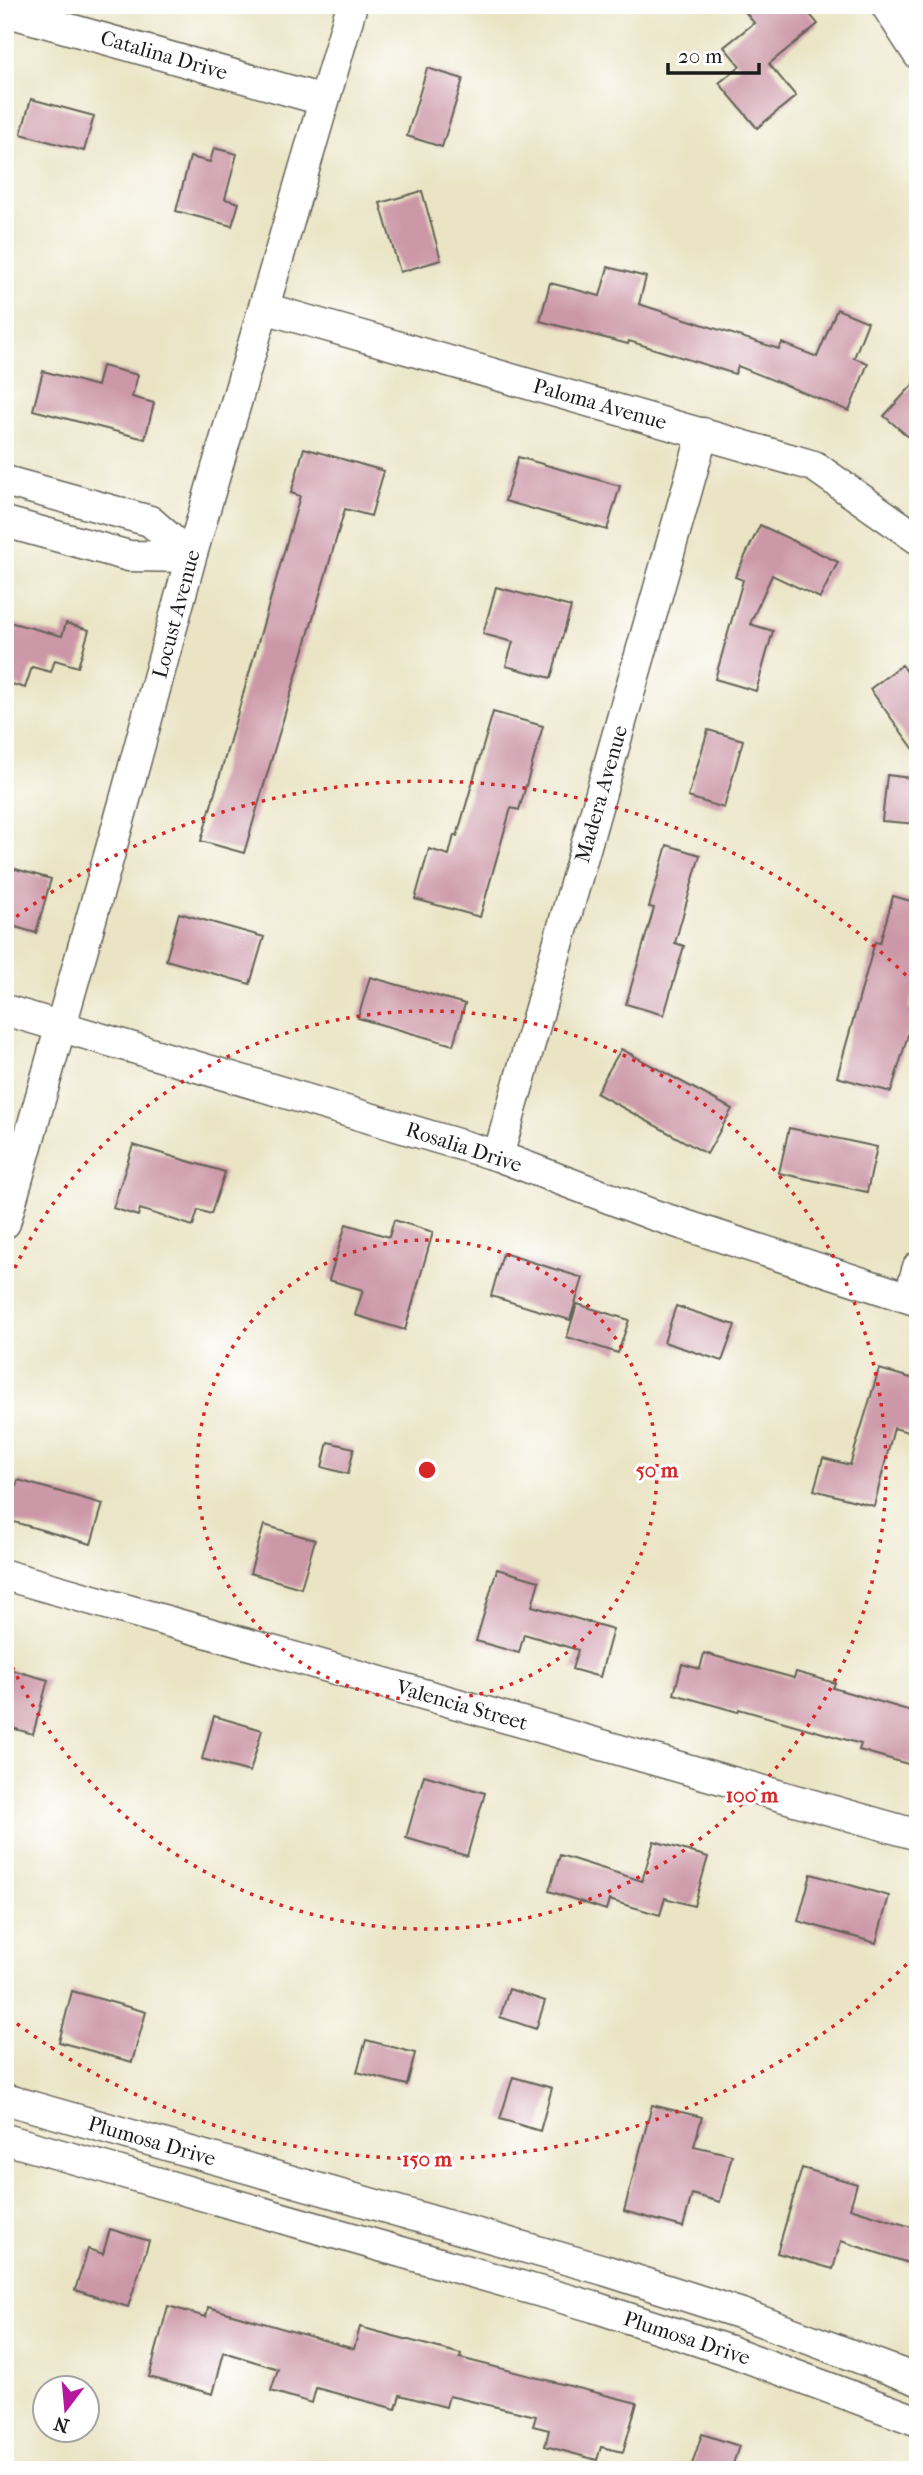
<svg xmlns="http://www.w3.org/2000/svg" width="923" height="2475" font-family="'IM FELL French Canon',serif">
  <rect width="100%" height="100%" fill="#fff"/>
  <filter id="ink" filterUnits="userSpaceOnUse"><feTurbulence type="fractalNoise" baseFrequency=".0143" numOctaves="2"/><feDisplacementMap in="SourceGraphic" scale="14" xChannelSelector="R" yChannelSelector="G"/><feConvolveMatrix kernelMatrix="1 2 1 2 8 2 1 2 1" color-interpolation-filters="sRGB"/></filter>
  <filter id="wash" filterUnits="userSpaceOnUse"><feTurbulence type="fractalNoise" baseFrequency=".00686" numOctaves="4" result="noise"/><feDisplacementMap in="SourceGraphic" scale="28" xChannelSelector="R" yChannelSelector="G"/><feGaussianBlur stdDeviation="1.57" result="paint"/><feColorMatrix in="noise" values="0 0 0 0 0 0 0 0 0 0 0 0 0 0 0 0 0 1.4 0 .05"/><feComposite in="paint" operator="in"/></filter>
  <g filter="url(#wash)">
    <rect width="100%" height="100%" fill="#eae4c5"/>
    <g id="blocks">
      <path fill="#cc98a8" d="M 740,5 L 802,5 L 818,24 L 769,64 L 796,96 L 757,128 L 719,83 L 740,66 L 724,47 L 754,23 Z
        M 427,68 L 463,79 L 442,147 L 407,136 Z
        M 31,99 L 94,116 L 84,151 L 21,134 Z
        M 214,148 L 237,154 L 225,199 L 239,203 L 232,226 L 176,211 L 190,157 L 210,162 Z
        M 422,191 L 441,260 L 400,272 L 380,203 Z
        M 608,267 L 646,277 L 639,304 L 779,349 L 782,343 L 817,357 L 837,309 L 868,322 L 854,358 L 868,363 L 849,411 L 738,366 L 735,374 L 629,341 L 628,344 L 540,321 L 550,283 L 600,296 Z
        M 102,366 L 138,375 L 132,397 L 154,403 L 145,439 L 33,410 L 43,371 L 97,386 Z
        M 918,379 L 918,445 L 884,416 Z
        M 304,448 L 384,471 L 371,516 L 345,509 L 244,853 L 201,841 L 300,496 L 291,493 Z
        M 518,457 L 620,486 L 607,530 L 505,501 Z
        M 760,525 L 838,562 L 820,598 L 772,575 L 750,624 L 773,631 L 756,691 L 715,679 L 743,580 L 735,577 Z
        M 496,587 L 571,607 L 551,678 L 506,666 L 513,642 L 483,634 Z
        M 5,621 L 62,636 L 66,623 L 89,630 L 78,667 L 55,660 L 51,672 L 32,667 L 25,688 L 5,682 Z
        M 902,665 L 918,687 L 918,755 L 870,689 Z
        M 493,712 L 543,726 L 519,810 L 511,808 L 480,917 L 415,899 L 429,849 L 449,855 L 454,835 L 457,836 Z
        M 708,730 L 743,740 L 724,808 L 688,797 Z
        M 887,775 L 918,779 L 918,824 L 882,821 Z
        M 667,845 L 700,855 L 675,943 L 684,946 L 664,1015 L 626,1004 L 654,908 L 649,907 Z
        M 5,866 L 51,879 L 36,933 L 5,924 Z
        M 893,896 L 918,903 L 918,978 L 909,1009 L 915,1011 L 891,1092 L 837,1077 L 875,942 L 880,943 Z
        M 179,913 L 264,937 L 250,984 L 166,960 Z
        M 370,977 L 465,1004 L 453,1045 L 358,1018 Z
        M 621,1049 L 732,1109 L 707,1154 L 596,1093 Z
        M 789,1128 L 877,1147 L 867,1192 L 779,1173 Z
        M 133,1145 L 225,1172 L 211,1214 L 198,1210 L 193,1226 L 140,1209 L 138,1216 L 113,1208 Z
        M 394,1220 L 433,1232 L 405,1330 L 355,1315 L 363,1290 L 329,1280 L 346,1224 L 389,1237 Z
        M 503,1253 L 583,1278 L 570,1320 L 491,1296 Z
        M 577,1304 L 629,1320 L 618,1353 L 567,1337 Z
        M 676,1306 L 735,1325 L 722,1361 L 664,1342 Z
        M 879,1369 L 918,1380 L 918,1435 L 894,1428 L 874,1506 L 814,1490 L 823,1458 L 850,1465 Z
        M 328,1442 L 354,1448 L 348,1474 L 322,1467 Z
        M 18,1480 L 103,1504 L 91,1544 L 7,1520 Z
        M 264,1525 L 315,1540 L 301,1588 L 250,1573 Z
        M 497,1569 L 539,1581 L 532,1606 L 613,1629 L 600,1677 L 572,1669 L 578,1650 L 524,1634 L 519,1653 L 476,1641 Z
        M 704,1653 L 794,1678 L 796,1672 L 835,1683 L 833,1688 L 918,1713 L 918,1767 L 859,1750 L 861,1744 L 739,1709 L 738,1712 L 674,1694 L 682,1664 L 700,1669 Z
        M 5,1668 L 48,1680 L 33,1734 L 5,1726 Z
        M 214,1716 L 262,1730 L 250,1772 L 202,1759 Z
        M 424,1775 L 485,1793 L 467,1856 L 406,1838 Z
        M 654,1841 L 708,1857 L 694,1906 L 665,1898 L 660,1915 L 609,1900 L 606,1910 L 549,1891 L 560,1855 L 642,1881 Z
        M 811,1874 L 889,1896 L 876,1943 L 798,1921 Z
        M 509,1989 L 545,2001 L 536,2029 L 500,2017 Z
        M 72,1991 L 146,2012 L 132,2062 L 59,2042 Z
        M 366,2040 L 415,2053 L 407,2085 L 357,2072 Z
        M 513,2077 L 552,2088 L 540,2131 L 500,2119 Z
        M 652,2105 L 702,2117 L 694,2146 L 732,2155 L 720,2202 L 692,2194 L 683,2227 L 624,2211 Z
        M 802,2168 L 857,2184 L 850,2208 L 918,2229 L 918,2266 L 841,2241 L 833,2269 L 777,2253 Z
        M 110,2229 L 149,2241 L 128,2307 L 75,2290 L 88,2249 L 103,2254 Z
        M 168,2306 L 206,2317 L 208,2307 L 354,2349 L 360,2327 L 461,2354 L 460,2358 L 637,2403 L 623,2452 L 601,2447 L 597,2460 L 545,2446 L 549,2430 L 533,2426 L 536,2416 L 449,2396 L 446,2407 L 400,2395 L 396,2409 L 316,2388 L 312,2403 L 271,2391 L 278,2369 L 224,2352 L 213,2394 L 149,2377 Z
        M 702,2434 L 739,2446 L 731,2470 L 690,2470 Z"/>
    </g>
  </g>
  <g filter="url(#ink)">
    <use href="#blocks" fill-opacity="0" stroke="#646257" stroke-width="2"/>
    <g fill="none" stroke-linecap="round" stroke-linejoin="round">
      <g stroke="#646257" stroke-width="33">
        <path id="minor" d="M 886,5 L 918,54
          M 5,11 L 323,100
          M 264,308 L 814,466 L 918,539
          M 5,481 L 150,521 L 191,557
          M 5,522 L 129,556 L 191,557
          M 5,1010 L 498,1156 L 651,1214 L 918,1301
          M 498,1156 L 703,433
          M 5,1223 L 124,803 L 191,557 L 352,5
          M 909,1298 L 918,1267
          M 5,1575 L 918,1835
          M 5,2099 L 604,2270 L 742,2314 L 918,2380
          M 5,2139 L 594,2307 L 730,2351 L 918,2421"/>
      </g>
      <use href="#minor" stroke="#fff" stroke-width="30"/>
    </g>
  </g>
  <g fill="none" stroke="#d62828" stroke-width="3.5" stroke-dasharray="3.5 7">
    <circle cx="427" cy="1470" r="230"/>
    <path d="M6 1287A459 459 0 1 1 6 1653"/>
    <path d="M914 1957A689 689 0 0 1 8 2017M8 923A689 689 0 0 1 914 983"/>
  </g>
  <g text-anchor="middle" stroke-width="6" stroke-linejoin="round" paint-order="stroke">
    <g font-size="21" fill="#1c1c1c" stroke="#fff">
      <text transform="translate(164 55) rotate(16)" y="7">Catalina Drive</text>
      <text transform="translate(600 404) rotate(16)" y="7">Paloma Avenue</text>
      <text transform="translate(176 614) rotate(-75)" y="7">Locust Avenue</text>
      <text transform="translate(601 794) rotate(-74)" y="7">Madera Avenue</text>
      <text transform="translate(464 1147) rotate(18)" y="7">Rosalia Drive</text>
      <text transform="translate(462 1705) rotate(16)" y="7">Valencia Street</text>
      <text transform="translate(152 2141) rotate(16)" y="7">Plumosa Drive</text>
      <text transform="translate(687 2338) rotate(18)" y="7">Plumosa Drive</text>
    </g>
  </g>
  <circle cx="427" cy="1470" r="10" fill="#d62828" stroke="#fff" stroke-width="3.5"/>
  <g font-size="21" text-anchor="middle" font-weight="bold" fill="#d62828" stroke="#fff" stroke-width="6" stroke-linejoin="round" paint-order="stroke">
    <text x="657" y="1477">50 m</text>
    <text x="752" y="1802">100 m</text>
    <text x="427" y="2166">150 m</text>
  </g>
  <rect width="923" height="2475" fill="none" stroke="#fff" stroke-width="28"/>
  <g transform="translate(66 2409) rotate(196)"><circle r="33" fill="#ffffff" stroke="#a4a4a4" stroke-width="2"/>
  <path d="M0-5L12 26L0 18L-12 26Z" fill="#b5179e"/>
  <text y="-10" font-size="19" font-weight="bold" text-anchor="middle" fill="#1c1c1c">N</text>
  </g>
  <path d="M668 63v10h91v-10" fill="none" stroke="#1c1c1c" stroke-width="3.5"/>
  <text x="678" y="63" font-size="21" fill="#1c1c1c" stroke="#ffffff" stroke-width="5" paint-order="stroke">20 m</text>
</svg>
